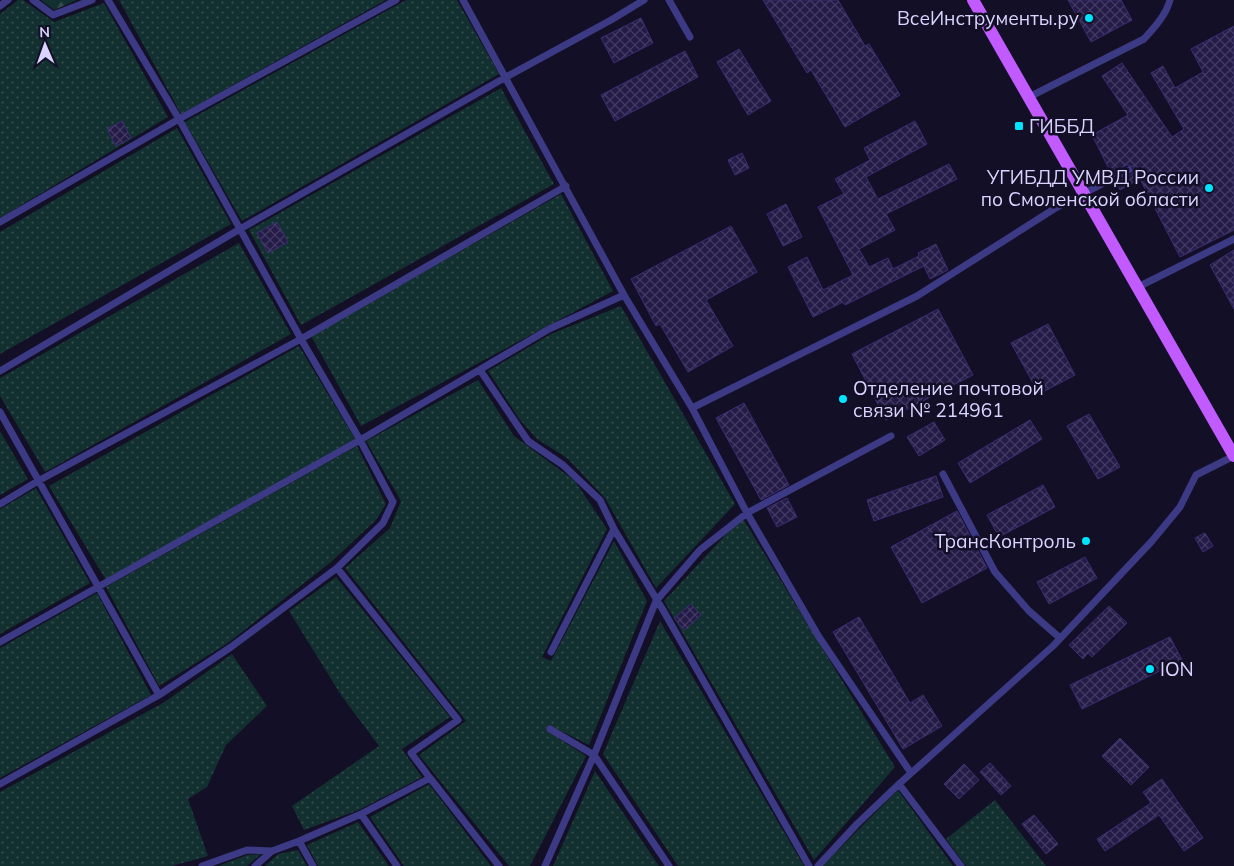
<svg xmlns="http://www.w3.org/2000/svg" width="1234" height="866" font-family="Mulish,sans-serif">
  <defs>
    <pattern id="grass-dots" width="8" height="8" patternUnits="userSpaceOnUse" patternTransform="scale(1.25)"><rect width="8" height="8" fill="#12302f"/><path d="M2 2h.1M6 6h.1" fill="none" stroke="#344d4e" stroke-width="1.8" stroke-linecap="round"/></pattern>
    <pattern id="forest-firs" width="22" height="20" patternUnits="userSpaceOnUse" patternTransform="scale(1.25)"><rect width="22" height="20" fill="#12302f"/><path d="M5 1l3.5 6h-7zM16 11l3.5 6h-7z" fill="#344d4e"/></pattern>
    <pattern id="building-cross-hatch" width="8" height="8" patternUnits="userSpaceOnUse" patternTransform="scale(1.25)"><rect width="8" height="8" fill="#241b47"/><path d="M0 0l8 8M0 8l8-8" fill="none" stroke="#433b63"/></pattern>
  </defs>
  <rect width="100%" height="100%" fill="#130f26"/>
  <path fill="url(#grass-dots)" d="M 18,0 L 23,0 L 54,22 L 104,3 L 168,117 L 0,218 L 0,14 Z
    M 119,0 L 386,0 L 181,114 Z
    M 406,0 L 457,0 L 499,74 L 242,221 L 185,122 Z
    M 501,88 L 554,184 L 301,325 L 249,230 Z
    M 177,128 L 231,224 L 0,354 L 0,232 Z
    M 561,194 L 613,291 L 361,426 L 311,336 Z
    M 239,243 L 291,334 L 45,472 L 0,396 L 0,378 Z
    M 621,306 L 735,504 L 656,588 L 605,498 L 567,458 L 537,439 L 520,420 L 488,371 L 551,334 Z
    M 299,346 L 355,439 L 106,580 L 49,486 Z
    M 478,380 L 514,436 L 575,481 L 607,529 L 542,657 L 551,661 L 614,541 L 647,601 L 589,745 L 549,725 L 546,730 L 586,756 L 530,866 L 509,866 L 419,755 L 466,721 L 345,568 L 390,528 L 401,501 L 366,441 Z
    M 0,431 L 28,479 L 0,495 Z
    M 357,446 L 386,504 L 376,520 L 331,562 L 228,643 L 159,686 L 106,587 Z
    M 36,488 L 90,583 L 0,634 L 0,509 Z
    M 742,517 L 895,767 L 814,860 L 664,601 Z
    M 336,577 L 450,717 L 402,749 L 422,777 L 359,810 L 304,830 L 292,806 L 379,746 L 341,695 L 289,611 Z
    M 97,593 L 151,695 L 0,778 L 0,648 Z
    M 660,621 L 804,866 L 678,866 L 603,754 Z
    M 232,654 L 267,706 L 226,745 L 207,787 L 188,799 L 208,856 L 172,866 L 0,866 L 0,792 L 163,703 Z
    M 595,771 L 659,866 L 553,866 Z
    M 429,784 L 491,866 L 404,866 L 370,817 Z
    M 898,790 L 953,866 L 824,866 L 823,865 Z
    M 995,800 L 1046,866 L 966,866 L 946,839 Z
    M 358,822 L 389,866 L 318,866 L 307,845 Z
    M 298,850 L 307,866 L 265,866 L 278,854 Z
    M 261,854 L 247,866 L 218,866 L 247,855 Z"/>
  <path fill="url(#forest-firs)" d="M 41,0 L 77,0 L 54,10 Z"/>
  <path fill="url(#building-cross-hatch)" stroke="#3b2d73" d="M 763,0 L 838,0 L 865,46 L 869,44 L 900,95 L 845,127 L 811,70 L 807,73 Z
    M 1068,0 L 1121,0 L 1132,20 L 1091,42 Z
    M 641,18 L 653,43 L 614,63 L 601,38 Z
    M 1234,26 L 1234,230 L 1180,257 L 1140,179 L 1120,190 L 1116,183 L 1132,174 L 1134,171 L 1133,167 L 1127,165 L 1111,173 L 1092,135 L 1128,115 L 1102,76 L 1122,63 L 1172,137 L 1184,129 L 1151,73 L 1163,66 L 1175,88 L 1203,72 L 1191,49 Z
    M 739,49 L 771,101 L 748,115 L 717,62 Z
    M 685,51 L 698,77 L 615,121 L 601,95 Z
    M 122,121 L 131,138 L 116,146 L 107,129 Z
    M 915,121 L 927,144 L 866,177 L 878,199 L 949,164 L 957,179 L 886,214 L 895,230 L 859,249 L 869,267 L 888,258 L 893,269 L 919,256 L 918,253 L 936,244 L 948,270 L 930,279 L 924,266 L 845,305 L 843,302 L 813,317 L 788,267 L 807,257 L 823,290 L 853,275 L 818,207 L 844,194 L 835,179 L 870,160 L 864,148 Z
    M 742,153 L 749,168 L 735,175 L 728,160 Z
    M 786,204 L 802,237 L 783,246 L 767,214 Z
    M 277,222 L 288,242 L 268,253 L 257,233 Z
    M 731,226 L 757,272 L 706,300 L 733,346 L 688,372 L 660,324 L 656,326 L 631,279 Z
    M 1234,250 L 1234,309 L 1210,265 Z
    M 938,309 L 973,375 L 886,420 L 852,354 Z
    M 1048,324 L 1075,375 L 1039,394 L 1011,343 Z
    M 744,403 L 789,485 L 761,500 L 716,418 Z
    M 1089,414 L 1120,467 L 1098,479 L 1067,426 Z
    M 1030,420 L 1042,439 L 970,483 L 958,463 Z
    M 934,422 L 945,440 L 919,456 L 907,437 Z
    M 936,476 L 943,497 L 874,521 L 867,500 Z
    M 1043,485 L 1055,507 L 999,537 L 987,515 Z
    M 787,498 L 797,517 L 777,527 L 767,508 Z
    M 957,511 L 987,568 L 922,603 L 891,547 Z
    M 1205,533 L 1213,546 L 1203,552 L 1195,538 Z
    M 1085,557 L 1097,578 L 1049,604 L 1037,582 Z
    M 691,604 L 701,615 L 684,630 L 674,618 Z
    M 1109,606 L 1127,623 L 1092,657 L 1088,653 L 1083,659 L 1069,645 Z
    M 859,617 L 910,703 L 923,695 L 942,726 L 903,749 L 833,632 Z
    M 1170,637 L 1182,660 L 1082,709 L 1070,685 Z
    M 1120,738 L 1149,767 L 1131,785 L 1102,756 Z
    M 990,763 L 1011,786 L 1001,795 L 980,772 Z
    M 964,764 L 979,780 L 959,799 L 944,784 Z
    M 1162,779 L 1203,838 L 1184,851 L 1159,815 L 1105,851 L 1097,839 L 1151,803 L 1143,792 Z
    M 1034,815 L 1058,844 L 1046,854 L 1022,824 Z"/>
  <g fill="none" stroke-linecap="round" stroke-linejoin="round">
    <path stroke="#3d3a85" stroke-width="7" d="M 33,0 L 53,15 L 92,0
      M 669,0 L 690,37
      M 0,6 L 8,0
      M 1029,97 L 1144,39 C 1154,28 1166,15 1170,0
      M 0,222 L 179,119 L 108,0
      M 1138,287 L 1234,239
      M 624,295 L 692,408 L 747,513 L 819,637 L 911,773
      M 480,370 L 528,441 L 563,465 L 600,500 L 614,529 L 663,610 L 809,866
      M 0,371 L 240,229 L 506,77 L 611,20 L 644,0
      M 692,408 L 917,296 L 1054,209 L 1129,170
      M 0,412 L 159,695
      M 943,474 L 995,572 L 1029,611 L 1060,638
      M 0,504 L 38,481 L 301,339 L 566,186
      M 337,568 L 458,720 L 411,753 L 430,778
      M 0,642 L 360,440 L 549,329 L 624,295 L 463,0
      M 551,652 L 614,529
      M 550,729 L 594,755 L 669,866
      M 0,784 L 159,695 L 231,647 L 337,568 L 383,523 L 393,502 L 360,440 L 301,339 L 179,119 L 396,0
      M 899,784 L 961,866
      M 361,814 L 430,778 L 499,866
      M 299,841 L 361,814 L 397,866
      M 202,866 L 247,850 L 272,851
      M 255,866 L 272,851 L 299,841 L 313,866
      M 545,866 L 594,755 L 656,601 L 700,550 L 747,513 L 891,436
      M 818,866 L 857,824 L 899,784 L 1053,646 L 1152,541 L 1180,507 L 1196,475 L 1234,456"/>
    <path stroke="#c25bff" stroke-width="12" d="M 973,0 L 1234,456"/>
  </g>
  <g fill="#00e5ff" stroke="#130f26" stroke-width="2">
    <circle cx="1089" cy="18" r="5"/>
    <rect x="1014" y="121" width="10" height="10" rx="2.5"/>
    <circle cx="1209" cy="188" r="5"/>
    <circle cx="843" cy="399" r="5"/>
    <circle cx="1086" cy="541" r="5"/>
    <circle cx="1150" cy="669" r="5"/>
  </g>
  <g text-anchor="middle" stroke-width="5" stroke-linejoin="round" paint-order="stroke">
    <g font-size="19" fill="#d9d4ff" stroke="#130f26" text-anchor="end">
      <text x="1079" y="25">ВсеИнструменты.ру</text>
      <text x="1029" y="133" text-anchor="start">ГИББД</text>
      <text x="1199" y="184">УГИБДД УМВД России<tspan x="1199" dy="22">по Смоленской области</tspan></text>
      <text x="853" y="395" text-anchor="start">Отделение почтовой<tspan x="853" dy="22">связи № 214961</tspan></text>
      <text x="1076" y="548">ТрансКонтроль</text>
      <text x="1160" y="676" text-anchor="start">ION</text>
    </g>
  </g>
  <g transform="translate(45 45) rotate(358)" stroke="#130f26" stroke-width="4" paint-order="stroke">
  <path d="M0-4L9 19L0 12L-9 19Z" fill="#d9d4ff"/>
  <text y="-8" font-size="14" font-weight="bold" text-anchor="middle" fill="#d9d4ff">N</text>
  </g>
</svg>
